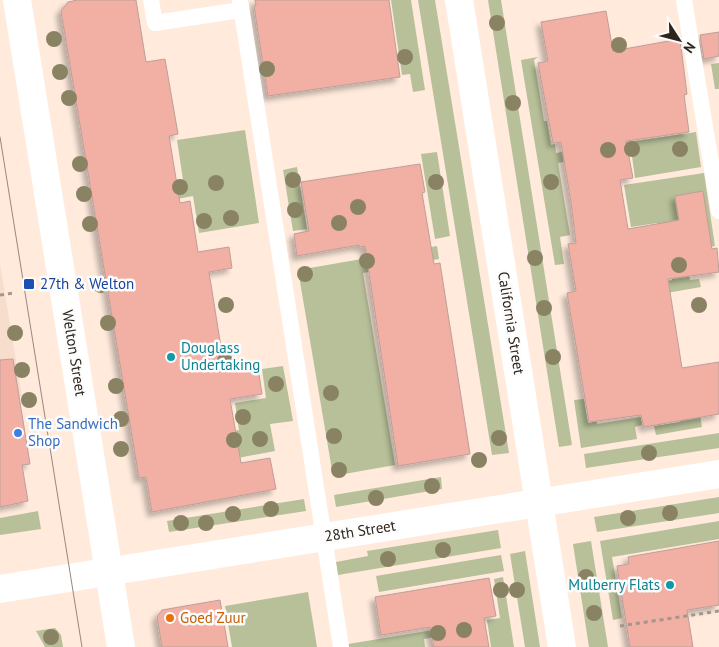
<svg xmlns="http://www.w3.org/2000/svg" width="719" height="647" font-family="'PT Sans',sans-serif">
  <defs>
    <filter id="shadow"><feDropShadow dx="-4.5" dy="4.5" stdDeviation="2.5" flood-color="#0004"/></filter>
  </defs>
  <rect width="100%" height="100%" fill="#ffeadc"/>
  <path fill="#f7ddcb" d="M 0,264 L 22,396 L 0,400 Z"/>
  <path fill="#b7c099" d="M 391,0 L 411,0 L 425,90 L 413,92 L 410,74 L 402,75 Z
    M 418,0 L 435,0 L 509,453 L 492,455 Z
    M 488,0 L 501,0 L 572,445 L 559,447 Z
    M 538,57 L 534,60 L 544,121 L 547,121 L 551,145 L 555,144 L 556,153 L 627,141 L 629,151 L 558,163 L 570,235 L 560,237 L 564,264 L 555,265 L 521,60 Z
    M 719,63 L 719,89 L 715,89 L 711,64 Z
    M 245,130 L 259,223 L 199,233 L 193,196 L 177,199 L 174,181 L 183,180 L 177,140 Z
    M 696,132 L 701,167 L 635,178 L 630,142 Z
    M 437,152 L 450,236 L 435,239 L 421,154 Z
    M 297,167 L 307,229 L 293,231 L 283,170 Z
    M 704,173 L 715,246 L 685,251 L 690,280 L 699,279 L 701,287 L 661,294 L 660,283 L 672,280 L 668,259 L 662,260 L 657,223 L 631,227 L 624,185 Z
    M 437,246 L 439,259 L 363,273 L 395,465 L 333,476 L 298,270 Z
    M 283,366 L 293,421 L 270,424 L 275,451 L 217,462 L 212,435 L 239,430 L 235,403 L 266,398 L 262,369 Z
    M 697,396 L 702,427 L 656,435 L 654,426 L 680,422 L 677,399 Z
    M 584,399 L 588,423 L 597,421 L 597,424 L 641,417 L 642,425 L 635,427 L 637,439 L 581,448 L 574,400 Z
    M 719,433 L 719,448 L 586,468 L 584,454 Z
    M 441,477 L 442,489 L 336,507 L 334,495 Z
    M 719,497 L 719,513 L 597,532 L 594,517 Z
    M 304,499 L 306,511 L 169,532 L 167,521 Z
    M 38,511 L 41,529 L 0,535 L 0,518 Z
    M 719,521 L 719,539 L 612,557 L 622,618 L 613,620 L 600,541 Z
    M 498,530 L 501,548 L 338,575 L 336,562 L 368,556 L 367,551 Z
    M 591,541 L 608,647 L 589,647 L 573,544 Z
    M 525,551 L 540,647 L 525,647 L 510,554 Z
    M 501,555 L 504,571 L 379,592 L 376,576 Z
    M 503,577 L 514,647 L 491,647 L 487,620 L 500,618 L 494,579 Z
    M 308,592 L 317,647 L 232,647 L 225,606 Z
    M 482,622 L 483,629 L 424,639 L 425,647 L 348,647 L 348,644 Z
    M 55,628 L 61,635 L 63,647 L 45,647 L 36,631 Z"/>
  <path fill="#f2afa3" stroke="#bd9f99" filter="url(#shadow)" d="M 77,0 L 136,0 L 146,62 L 165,59 L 178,134 L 169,136 L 180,203 L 190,201 L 198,252 L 229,247 L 232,268 L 209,272 L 224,366 L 257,361 L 262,394 L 230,399 L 241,463 L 270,458 L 276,489 L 152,512 L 146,477 L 139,478 L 61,11 L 68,2 Z
    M 255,0 L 389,0 L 400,77 L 268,96 L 254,6 L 256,6 Z
    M 606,11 L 613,51 L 680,39 L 687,94 L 684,95 L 689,132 L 626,141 L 633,178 L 620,180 L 628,229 L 679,220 L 675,196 L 703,191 L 712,249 L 717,248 L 719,272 L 668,279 L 682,368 L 719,362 L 719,414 L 644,427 L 641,415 L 589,422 L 567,293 L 576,291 L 568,244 L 576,243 L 571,202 L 561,142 L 553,143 L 538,63 L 548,61 L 541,22 Z
    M 719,32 L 719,56 L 704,59 L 700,35 Z
    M 420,164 L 425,192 L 422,193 L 434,264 L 440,263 L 470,454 L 398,466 L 365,246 L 360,247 L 359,245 L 297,256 L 294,234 L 309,231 L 301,182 Z
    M 13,359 L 30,464 L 22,465 L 28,501 L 0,507 L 0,360 Z
    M 719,541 L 719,605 L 687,610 L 693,647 L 630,647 L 617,566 L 629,564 L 628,557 Z
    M 489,578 L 496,616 L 484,618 L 489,647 L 434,647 L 430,627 L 381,635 L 375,597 Z
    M 220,600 L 228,647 L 162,647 L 157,617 L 162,610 Z"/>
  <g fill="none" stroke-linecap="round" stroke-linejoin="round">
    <path stroke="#a5958a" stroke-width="3" stroke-dasharray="4 4" stroke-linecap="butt" d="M 0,295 L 14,293
      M 620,626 L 719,611"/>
    <path stroke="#fff" stroke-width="16" d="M 151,0 L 155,23 L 241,10
      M 240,0 L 341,647
      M 684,0 L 719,211"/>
    <path stroke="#fff" stroke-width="28" d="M 0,589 L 719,474"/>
    <path stroke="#fff" stroke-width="28" d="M 17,0 L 121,647
      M 459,0 L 562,647"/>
    <path stroke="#97887e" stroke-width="1" d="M 0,137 L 82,647"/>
  </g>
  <g fill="#898364">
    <circle cx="497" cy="23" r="8"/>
    <circle cx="54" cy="39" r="8"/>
    <circle cx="619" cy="45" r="8"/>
    <circle cx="405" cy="57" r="8"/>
    <circle cx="267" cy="69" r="8"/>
    <circle cx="60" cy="72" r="8"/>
    <circle cx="69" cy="98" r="8"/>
    <circle cx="513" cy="103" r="8"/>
    <circle cx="632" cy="149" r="8"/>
    <circle cx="680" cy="149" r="8"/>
    <circle cx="608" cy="150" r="8"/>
    <circle cx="80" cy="164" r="8"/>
    <circle cx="293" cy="180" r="8"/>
    <circle cx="436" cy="182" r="8"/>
    <circle cx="551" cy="182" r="8"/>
    <circle cx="216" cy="183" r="8"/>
    <circle cx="180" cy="187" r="8"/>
    <circle cx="84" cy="194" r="8"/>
    <circle cx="358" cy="207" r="8"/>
    <circle cx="295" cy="210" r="8"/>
    <circle cx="231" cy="218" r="8"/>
    <circle cx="204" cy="221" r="8"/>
    <circle cx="339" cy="223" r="8"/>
    <circle cx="90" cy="224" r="8"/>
    <circle cx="535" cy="258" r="8"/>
    <circle cx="367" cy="261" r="8"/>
    <circle cx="679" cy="265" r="8"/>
    <circle cx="305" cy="274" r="8"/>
    <circle cx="101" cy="285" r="8"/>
    <circle cx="226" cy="305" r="8"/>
    <circle cx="699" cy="305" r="8"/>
    <circle cx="544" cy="308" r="8"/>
    <circle cx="108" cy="323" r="8"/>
    <circle cx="15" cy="333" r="8"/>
    <circle cx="553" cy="357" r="8"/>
    <circle cx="225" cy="361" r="8"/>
    <circle cx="22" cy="370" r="8"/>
    <circle cx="276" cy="384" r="8"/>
    <circle cx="116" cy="386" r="8"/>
    <circle cx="331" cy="393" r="8"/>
    <circle cx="29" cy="400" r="8"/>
    <circle cx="243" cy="417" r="8"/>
    <circle cx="121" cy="419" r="8"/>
    <circle cx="334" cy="436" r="8"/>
    <circle cx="499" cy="438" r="8"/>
    <circle cx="260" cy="439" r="8"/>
    <circle cx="234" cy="440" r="8"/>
    <circle cx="121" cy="449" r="8"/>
    <circle cx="649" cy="453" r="8"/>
    <circle cx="479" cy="460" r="8"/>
    <circle cx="339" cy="470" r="8"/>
    <circle cx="432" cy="486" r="8"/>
    <circle cx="376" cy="498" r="8"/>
    <circle cx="271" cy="509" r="8"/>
    <circle cx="670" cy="513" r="8"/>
    <circle cx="233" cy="514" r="8"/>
    <circle cx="628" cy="518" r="8"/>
    <circle cx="181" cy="523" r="8"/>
    <circle cx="206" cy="523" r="8"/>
    <circle cx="443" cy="550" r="8"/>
    <circle cx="388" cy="559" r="8"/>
    <circle cx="586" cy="577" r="8"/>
    <circle cx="501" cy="590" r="8"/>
    <circle cx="517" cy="590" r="8"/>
    <circle cx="594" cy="613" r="8"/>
    <circle cx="464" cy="630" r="8"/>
    <circle cx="438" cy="633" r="8"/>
    <circle cx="51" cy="637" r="8"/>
  </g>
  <rect fill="#1a4fb4" stroke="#fcfcfc" stroke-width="2" x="23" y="278" width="12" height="12" rx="2.5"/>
  <g fill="#0f9aa8" stroke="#fcfcfc" stroke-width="2">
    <circle cx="171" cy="357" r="5"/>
    <circle cx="670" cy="585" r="5"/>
  </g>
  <circle fill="#3f7fe0" stroke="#fcfcfc" stroke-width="2" cx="18" cy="433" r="5"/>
  <circle fill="#e8710a" stroke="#fcfcfc" stroke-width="2" cx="170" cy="618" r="5"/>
  <g text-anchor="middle" stroke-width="5" stroke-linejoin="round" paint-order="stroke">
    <g font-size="15" fill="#164399" stroke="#fcfcfc" text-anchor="start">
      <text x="40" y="289">27th &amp; Welton</text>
    </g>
    <g font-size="15" fill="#2e251e" stroke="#fcfcfc">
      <text transform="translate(511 323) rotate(81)" y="5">California Street</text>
      <text transform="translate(74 353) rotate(81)" y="5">Welton Street</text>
      <text transform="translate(360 531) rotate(-9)" y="5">28th Street</text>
    </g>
    <g font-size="15" fill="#0d838f" stroke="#fcfcfc" text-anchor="start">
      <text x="181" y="353">Douglass<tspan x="181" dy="17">Undertaking</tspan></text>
      <text x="660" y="590" text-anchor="end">Mulberry Flats</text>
    </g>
    <g font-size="15" fill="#366cbe" stroke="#fcfcfc" text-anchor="start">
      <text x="28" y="429">The Sandwich<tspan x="28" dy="17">Shop</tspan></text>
    </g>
    <g font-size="15" fill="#c56008" stroke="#fcfcfc" text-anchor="start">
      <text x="180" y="623">Goed Zuur</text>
    </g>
  </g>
  <g transform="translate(679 40) rotate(126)" stroke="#fcfcfc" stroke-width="4" paint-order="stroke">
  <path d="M0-4L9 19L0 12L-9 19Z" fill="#2e251e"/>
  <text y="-8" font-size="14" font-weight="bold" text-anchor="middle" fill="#2e251e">N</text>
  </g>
</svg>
